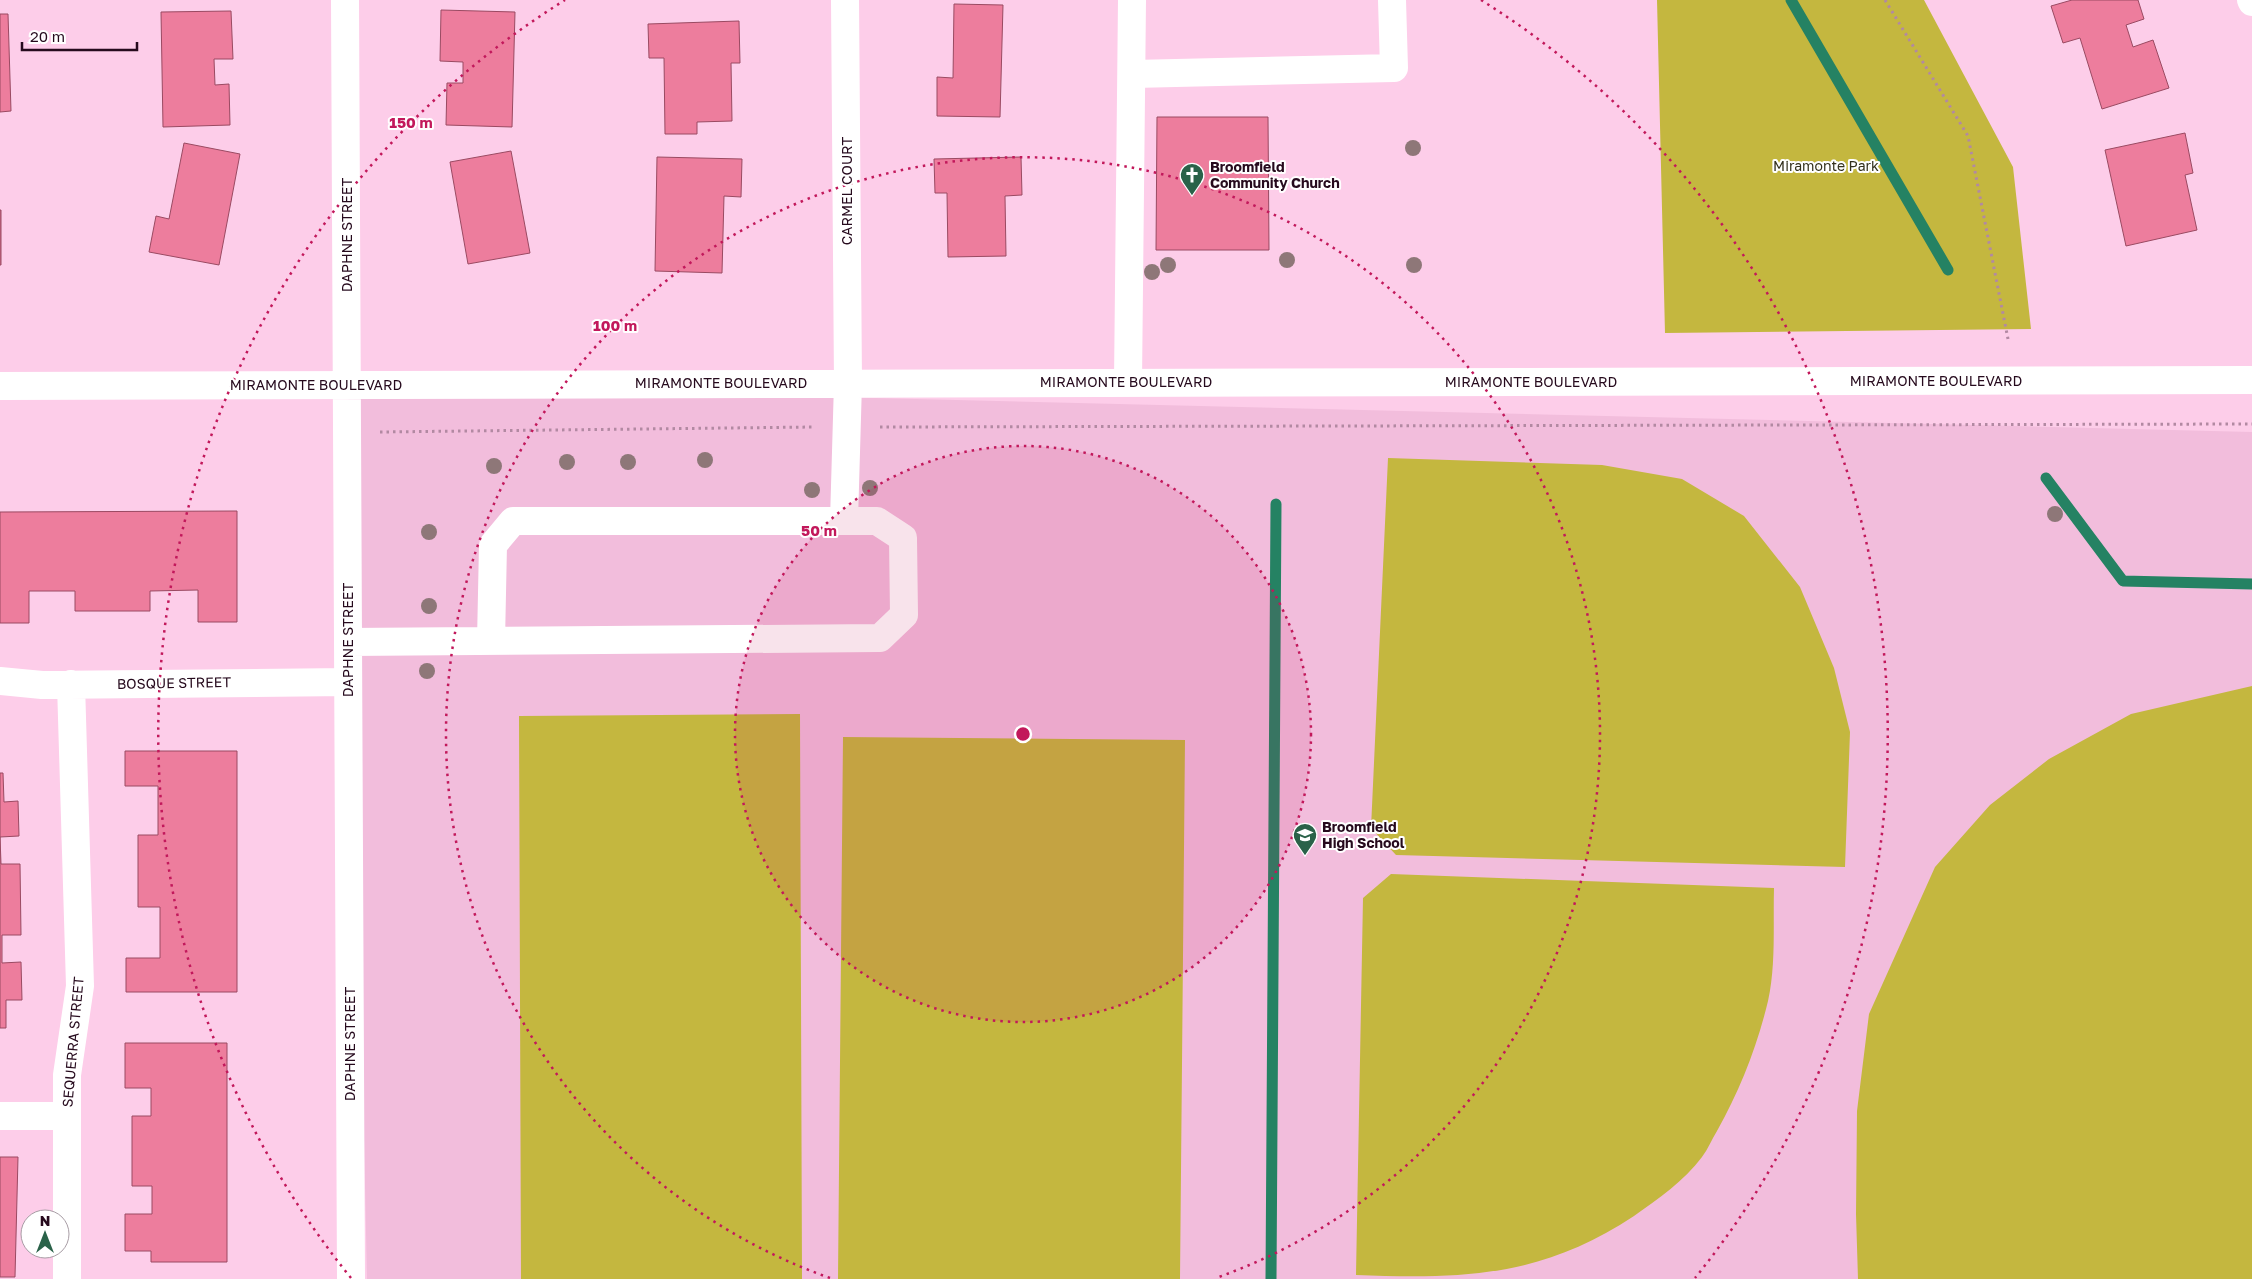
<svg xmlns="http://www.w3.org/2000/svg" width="2252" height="1279" font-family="'Golos Text',sans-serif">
  <rect width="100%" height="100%" fill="#fdcde9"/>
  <path fill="#f2bddc" d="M 348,385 L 2252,432 L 2252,1279 L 367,1279 Z"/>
  <path fill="#c4b73f" d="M 1657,0 L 1924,0 L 2013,167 L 2031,329 L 1665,333 Z
    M 1388,458 L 1602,465 L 1682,479 L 1744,516 L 1800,587 L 1834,668 L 1850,732 L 1845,867 L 1396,855 L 1371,828 Z
    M 2252,686 L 2252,1279 L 1858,1279 L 1856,1214 L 1857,1111 L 1869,1014 L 1935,867 L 1990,805 L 2049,759 L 2131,714 Z
    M 800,714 L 802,1279 L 521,1279 L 519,716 Z
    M 843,737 L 1185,740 L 1180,1279 L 838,1279 Z
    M 1391,874 L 1774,888 C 1773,925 1776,965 1768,1001 C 1757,1047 1740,1090 1717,1131 C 1712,1139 1708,1149 1702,1157 C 1684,1181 1658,1199 1634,1216 C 1542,1277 1464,1279 1356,1275 L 1363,898 Z"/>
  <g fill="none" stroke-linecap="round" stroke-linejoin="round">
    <path stroke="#258263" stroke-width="11" d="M 1791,0 L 1948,270
      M 2046,478 L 2123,581 L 2252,584
      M 1271,1279 L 1276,504"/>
  </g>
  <path fill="#ed7d9d" stroke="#9a4a62" d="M 2072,0 L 2138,0 L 2144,19 L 2126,25 L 2133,47 L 2153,40 L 2169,88 L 2102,109 L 2080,38 L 2063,43 L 2051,6 Z
    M 954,4 L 1003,5 L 1000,117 L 937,116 L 937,77 L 953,78 Z
    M 441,10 L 515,12 L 512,127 L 446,125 L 447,83 L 463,83 L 463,62 L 440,61 Z
    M 231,11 L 233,59 L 214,59 L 215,85 L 229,84 L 230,125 L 163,127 L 161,12 Z
    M 0,14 L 8,14 L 11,111 L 0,112 Z
    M 739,21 L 740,63 L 731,63 L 732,121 L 697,122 L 697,134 L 665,134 L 664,58 L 649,58 L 648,24 Z
    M 1157,117 L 1268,117 L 1269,250 L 1156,250 Z
    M 2185,133 L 2193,173 L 2185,175 L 2197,230 L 2126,246 L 2105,150 Z
    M 184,143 L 240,154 L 219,265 L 149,252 L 156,216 L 169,219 Z
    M 511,151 L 530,253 L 468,264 L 450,162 Z
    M 657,157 L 742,159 L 741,197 L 724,196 L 722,273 L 655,271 Z
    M 1021,157 L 1022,195 L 1005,196 L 1006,256 L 948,257 L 947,193 L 935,193 L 934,159 Z
    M 0,210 L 1,210 L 1,265 L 0,265 Z
    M 237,511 L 237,622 L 198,622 L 198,590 L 150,591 L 150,611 L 75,611 L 75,591 L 29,591 L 29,623 L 0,623 L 0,512 Z
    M 125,751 L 237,751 L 237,992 L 126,992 L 126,958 L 160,958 L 160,907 L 138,907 L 138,835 L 158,835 L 158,786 L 125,786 Z
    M 0,773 L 3,773 L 4,802 L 18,801 L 19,836 L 0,837 L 1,864 L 20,864 L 21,935 L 2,935 L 2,963 L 21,962 L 22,1000 L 6,1000 L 6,1028 L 0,1028 Z
    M 125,1043 L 227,1043 L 227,1262 L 151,1262 L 151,1251 L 125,1251 L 125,1214 L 152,1214 L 152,1186 L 132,1186 L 132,1116 L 151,1116 L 151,1088 L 125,1088 Z
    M 0,1157 L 18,1157 L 15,1277 L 0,1277 Z"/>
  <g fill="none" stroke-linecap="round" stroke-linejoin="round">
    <path stroke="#b289a2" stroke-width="3" stroke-dasharray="2.5 4" stroke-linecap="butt" d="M 1885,0 L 1968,136 L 2008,339
      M 880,427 L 2252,424
      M 380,432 L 814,427"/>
    <path stroke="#fff" stroke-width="28" d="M 345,0 L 351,1279
      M 2251,0 L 2252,2
      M 1133,74 L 1394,68 L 1392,0
      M 1128,382 L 1132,0
      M 0,386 L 2252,380
      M 844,521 L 848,383 L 845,0
      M 348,642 L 880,638 L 904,615 L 903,538 L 877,521 L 513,521 L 493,545 L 491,641
      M 0,681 L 42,685 L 348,682
      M 0,1116 L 67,1116
      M 67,1279 L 67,1075 L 80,986 L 71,684"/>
  </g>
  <g fill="#8e7778">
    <circle cx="1413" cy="148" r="8"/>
    <circle cx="1287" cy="260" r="8"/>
    <circle cx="1168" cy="265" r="8"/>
    <circle cx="1414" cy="265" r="8"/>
    <circle cx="1152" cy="272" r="8"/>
    <circle cx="705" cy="460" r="8"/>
    <circle cx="567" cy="462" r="8"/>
    <circle cx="628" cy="462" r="8"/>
    <circle cx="494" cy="466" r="8"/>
    <circle cx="870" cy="488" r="8"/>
    <circle cx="812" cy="490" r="8"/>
    <circle cx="2055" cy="514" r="8"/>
    <circle cx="429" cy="532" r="8"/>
    <circle cx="429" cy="606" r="8"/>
    <circle cx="427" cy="671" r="8"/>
  </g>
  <circle cx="1023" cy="734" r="288" fill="#c2185b" fill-opacity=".12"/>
  <g fill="none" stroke="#c2185b" stroke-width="2.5" stroke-dasharray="2.5 5">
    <circle cx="1023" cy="734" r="288"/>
    <path d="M830 1278A577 577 0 1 1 1216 1278"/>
    <path d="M351 1278A865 865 0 0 1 565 0M1481 0A865 865 0 0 1 1695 1278"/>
  </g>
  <defs>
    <g id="church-pin" transform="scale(1.25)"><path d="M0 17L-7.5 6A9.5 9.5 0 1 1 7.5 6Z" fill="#2a6249" stroke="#fff"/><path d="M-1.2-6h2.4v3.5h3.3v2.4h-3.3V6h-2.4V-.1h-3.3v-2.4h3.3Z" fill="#fff"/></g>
    <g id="school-pin" transform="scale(1.25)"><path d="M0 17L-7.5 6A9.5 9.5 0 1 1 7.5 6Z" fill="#2a6249" stroke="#fff"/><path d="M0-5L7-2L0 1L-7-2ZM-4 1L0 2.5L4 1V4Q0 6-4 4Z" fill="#fff"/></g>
  </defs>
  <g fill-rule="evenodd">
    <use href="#church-pin" x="1192" y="175"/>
    <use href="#school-pin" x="1305" y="835"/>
  </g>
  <g text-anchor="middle" stroke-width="4" stroke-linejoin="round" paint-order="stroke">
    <g font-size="14" fill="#33301c" stroke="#fff">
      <text x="1826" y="171">Miramonte Park</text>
    </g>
    <g font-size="14" font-weight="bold" fill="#260a1d" stroke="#fff" text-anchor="start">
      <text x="1210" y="172">Broomfield<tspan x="1210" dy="16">Community Church</tspan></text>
      <text x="1322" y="832">Broomfield<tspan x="1322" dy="16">High School</tspan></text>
    </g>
    <g font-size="14" fill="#260a1d" stroke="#fff">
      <text transform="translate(847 191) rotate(-90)" y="5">CARMEL COURT</text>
      <text transform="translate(347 235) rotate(-90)" y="5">DAPHNE STREET</text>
      <text x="1936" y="386">MIRAMONTE BOULEVARD</text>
      <text x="1126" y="387">MIRAMONTE BOULEVARD</text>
      <text x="1531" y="387">MIRAMONTE BOULEVARD</text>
      <text x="721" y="388">MIRAMONTE BOULEVARD</text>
      <text x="316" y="390">MIRAMONTE BOULEVARD</text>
      <text transform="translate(348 640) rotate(-90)" y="5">DAPHNE STREET</text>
      <text transform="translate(174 683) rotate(-1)" y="5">BOSQUE STREET</text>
      <text transform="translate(73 1042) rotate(-85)" y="5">SEQUERRA STREET</text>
      <text transform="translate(350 1044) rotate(-90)" y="5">DAPHNE STREET</text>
    </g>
  </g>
  <circle cx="1023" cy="734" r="8" fill="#c2185b" stroke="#fff" stroke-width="2.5"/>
  <g font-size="15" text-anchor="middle" font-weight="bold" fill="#c2185b" stroke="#fff" stroke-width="4" stroke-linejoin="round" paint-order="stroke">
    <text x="411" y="128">150 m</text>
    <text x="615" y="331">100 m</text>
    <text x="819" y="536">50 m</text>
  </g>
  <g transform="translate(45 1234)"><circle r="24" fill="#ffffff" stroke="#a89da5"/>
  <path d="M0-4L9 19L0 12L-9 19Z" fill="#2a6249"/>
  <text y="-8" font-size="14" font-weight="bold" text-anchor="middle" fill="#260a1d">N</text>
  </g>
  <path d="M22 42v8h115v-8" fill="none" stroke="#260a1d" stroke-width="2.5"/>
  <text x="30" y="42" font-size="15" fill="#260a1d" stroke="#ffffff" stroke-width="4" paint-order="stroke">20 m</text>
</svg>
